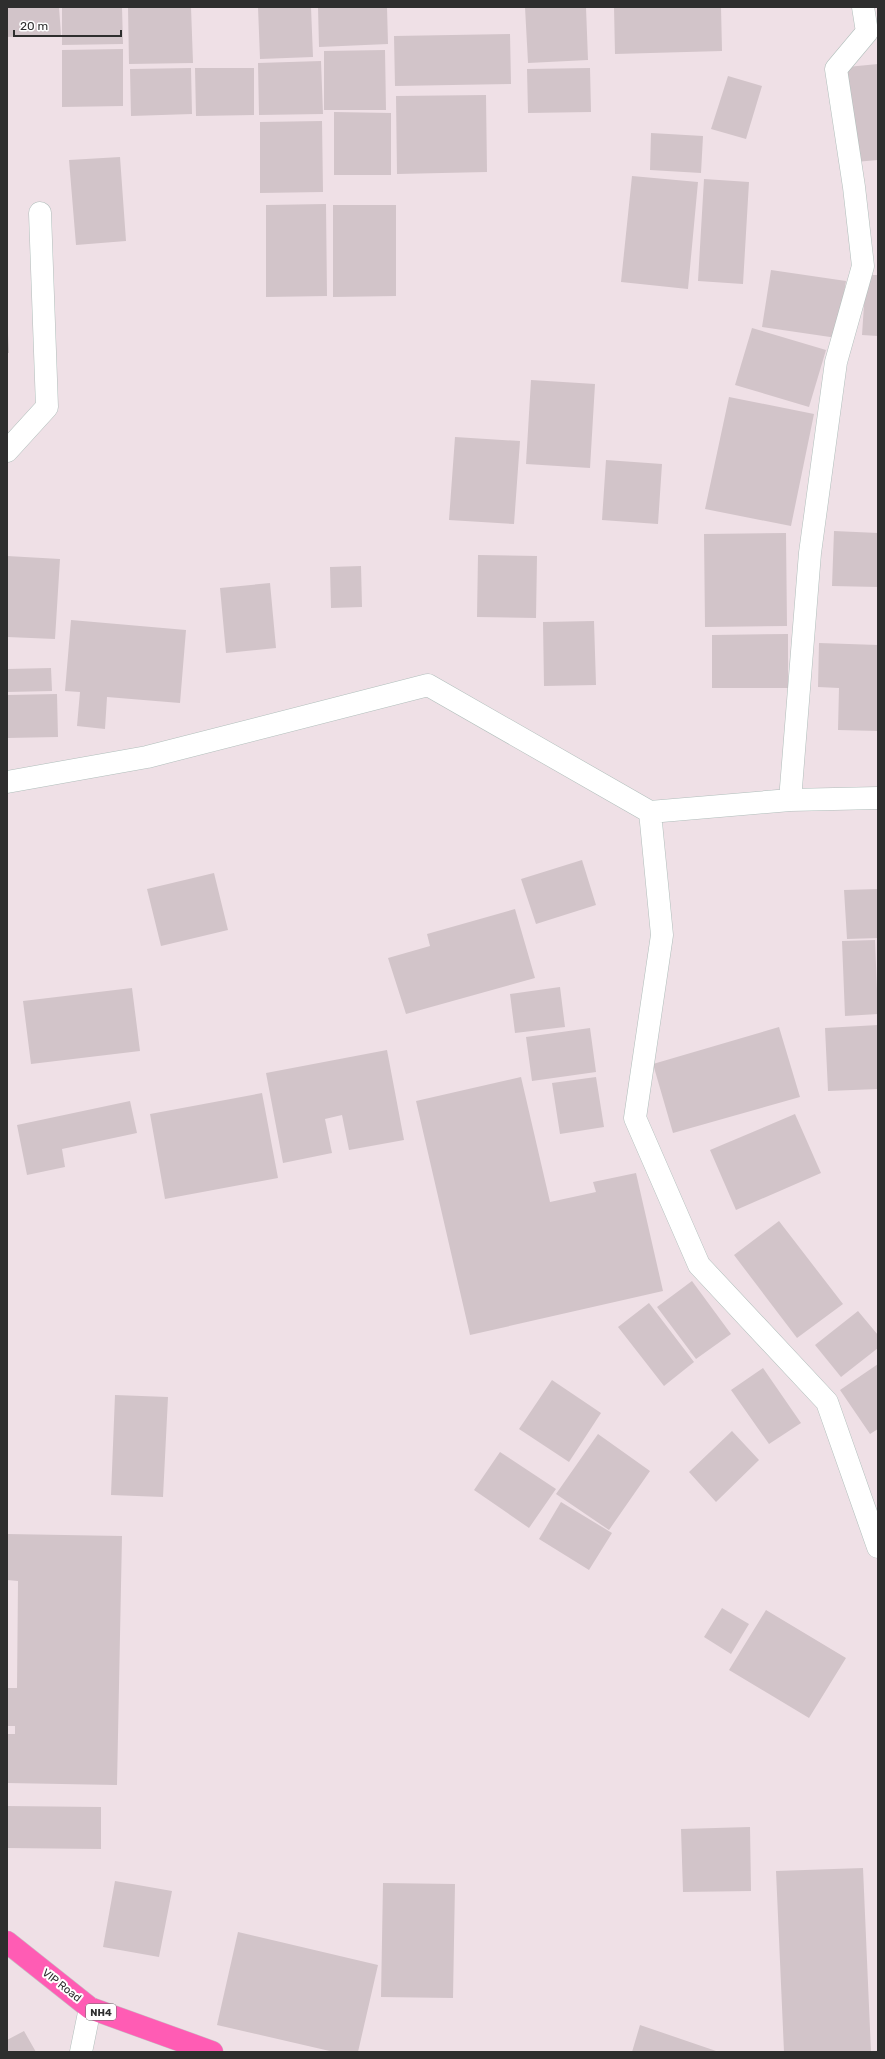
<svg xmlns="http://www.w3.org/2000/svg" width="885" height="2059" font-family="Rubik,sans-serif">
  <rect width="100%" height="100%" fill="#efe0e6"/>
  <path fill="#d2c4c9" d="M 7,7 L 59,7 L 61,35 L 7,37 Z
    M 62,7 L 122,7 L 123,44 L 62,45 Z
    M 128,7 L 191,7 L 193,63 L 129,64 Z
    M 258,7 L 311,7 L 313,57 L 260,59 Z
    M 318,7 L 387,7 L 388,44 L 319,47 Z
    M 525,7 L 586,7 L 588,60 L 528,63 Z
    M 614,7 L 721,7 L 722,51 L 615,54 Z
    M 510,34 L 511,84 L 395,86 L 394,36 Z
    M 123,49 L 123,106 L 62,107 L 62,50 Z
    M 385,50 L 386,110 L 324,110 L 324,51 Z
    M 321,61 L 323,114 L 259,115 L 258,63 Z
    M 878,64 L 878,160 L 855,162 L 847,67 Z
    M 191,68 L 192,114 L 131,116 L 130,69 Z
    M 195,68 L 254,68 L 254,115 L 196,116 Z
    M 590,68 L 591,112 L 528,113 L 527,69 Z
    M 728,76 L 762,86 L 746,139 L 711,129 Z
    M 486,95 L 487,172 L 397,174 L 396,96 Z
    M 334,112 L 391,113 L 391,175 L 334,175 Z
    M 322,121 L 323,192 L 260,193 L 260,122 Z
    M 651,133 L 703,136 L 701,173 L 650,170 Z
    M 120,157 L 126,241 L 76,245 L 69,160 Z
    M 632,176 L 698,182 L 688,289 L 621,282 Z
    M 704,179 L 749,182 L 743,284 L 698,281 Z
    M 326,204 L 327,296 L 266,297 L 266,205 Z
    M 333,205 L 396,205 L 396,296 L 333,297 Z
    M 771,270 L 846,281 L 837,338 L 762,327 Z
    M 866,275 L 878,275 L 878,336 L 862,335 Z
    M 752,328 L 826,350 L 809,407 L 735,385 Z
    M 7,334 L 8,334 L 9,353 L 7,353 Z
    M 531,380 L 595,384 L 590,468 L 526,464 Z
    M 729,397 L 814,414 L 791,526 L 705,509 Z
    M 455,437 L 520,441 L 514,524 L 449,520 Z
    M 606,460 L 662,464 L 658,524 L 602,520 Z
    M 834,531 L 878,533 L 878,587 L 832,586 Z
    M 786,533 L 787,626 L 705,627 L 704,534 Z
    M 478,555 L 537,556 L 536,618 L 477,617 Z
    M 7,556 L 60,559 L 55,639 L 7,637 Z
    M 361,566 L 362,607 L 331,608 L 330,567 Z
    M 270,583 L 276,648 L 226,653 L 220,588 Z
    M 71,620 L 186,630 L 180,703 L 107,697 L 105,729 L 77,726 L 80,692 L 65,691 Z
    M 594,621 L 596,685 L 544,686 L 543,622 Z
    M 788,634 L 788,688 L 712,688 L 712,635 Z
    M 819,643 L 878,645 L 878,731 L 838,730 L 839,688 L 818,687 Z
    M 51,668 L 52,691 L 7,692 L 7,669 Z
    M 57,694 L 58,737 L 7,738 L 7,695 Z
    M 582,860 L 596,905 L 536,924 L 521,879 Z
    M 214,873 L 228,930 L 161,946 L 147,889 Z
    M 878,889 L 878,938 L 847,939 L 844,890 Z
    M 515,909 L 535,978 L 406,1014 L 388,958 L 430,946 L 427,934 Z
    M 875,940 L 878,1014 L 845,1016 L 842,941 Z
    M 560,987 L 565,1027 L 515,1033 L 510,994 Z
    M 132,988 L 140,1051 L 31,1064 L 23,1001 Z
    M 878,1025 L 878,1089 L 828,1091 L 825,1028 Z
    M 779,1027 L 800,1097 L 673,1133 L 653,1064 Z
    M 590,1028 L 596,1072 L 532,1081 L 526,1037 Z
    M 387,1050 L 404,1140 L 349,1150 L 342,1115 L 325,1119 L 332,1153 L 283,1163 L 266,1073 Z
    M 521,1077 L 550,1202 L 596,1192 L 593,1182 L 636,1173 L 663,1291 L 470,1335 L 416,1101 Z
    M 596,1077 L 604,1127 L 560,1134 L 552,1083 Z
    M 262,1093 L 278,1178 L 165,1199 L 150,1114 Z
    M 130,1101 L 137,1133 L 62,1149 L 65,1167 L 27,1175 L 17,1125 Z
    M 795,1114 L 821,1173 L 736,1210 L 710,1150 Z
    M 779,1221 L 843,1304 L 797,1338 L 734,1255 Z
    M 692,1281 L 731,1334 L 696,1359 L 657,1307 Z
    M 649,1303 L 694,1362 L 664,1386 L 618,1327 Z
    M 858,1311 L 878,1335 L 878,1348 L 841,1377 L 815,1345 Z
    M 878,1364 L 878,1429 L 870,1434 L 840,1390 Z
    M 763,1368 L 801,1423 L 769,1444 L 731,1390 Z
    M 552,1380 L 601,1413 L 569,1462 L 519,1429 Z
    M 115,1395 L 168,1397 L 163,1497 L 111,1495 Z
    M 732,1431 L 759,1460 L 716,1502 L 689,1472 Z
    M 598,1434 L 650,1471 L 609,1530 L 556,1494 Z
    M 500,1452 L 556,1489 L 529,1528 L 474,1490 Z
    M 561,1502 L 612,1533 L 589,1570 L 539,1539 Z
    M 7,1534 L 122,1536 L 117,1785 L 7,1783 L 7,1734 L 15,1734 L 15,1726 L 7,1726 L 7,1688 L 17,1688 L 18,1581 L 7,1580 Z
    M 722,1608 L 749,1624 L 731,1654 L 704,1637 Z
    M 766,1610 L 846,1658 L 809,1718 L 729,1670 Z
    M 7,1806 L 101,1807 L 101,1849 L 7,1848 Z
    M 750,1827 L 751,1891 L 683,1892 L 681,1829 Z
    M 863,1868 L 871,2052 L 784,2052 L 776,1871 Z
    M 115,1881 L 172,1891 L 159,1957 L 103,1947 Z
    M 383,1883 L 455,1884 L 453,1998 L 381,1997 Z
    M 238,1932 L 378,1965 L 358,2052 L 334,2052 L 217,2025 Z
    M 640,2025 L 719,2052 L 632,2052 Z
    M 24,2031 L 36,2052 L 7,2052 L 7,2040 Z"/>
  <g fill="none" stroke-linecap="round" stroke-linejoin="round">
    <g stroke="#b0bebb" stroke-width="23">
      <path id="minor" d="M 7,451 L 47,407 L 40,213
        M 7,782 L 147,757 L 428,685 L 650,812
        M 878,798 L 790,800 L 650,812 L 662,935 L 635,1118 L 699,1265 L 827,1402 L 878,1547
        M 790,800 L 810,553 L 836,362 L 863,266 L 854,187 L 836,69 L 867,32 L 863,7
        M 81,2052 L 90,2008"/>
    </g>
    <g stroke="#c4c4c4" stroke-width="23">
      <path id="highway" d="M 7,1942 L 90,2008 L 212,2052"/>
    </g>
    <use href="#minor" stroke="#fff" stroke-width="22"/>
    <use href="#highway" stroke="#ff5cb4" stroke-width="22"/>
  </g>
  <g text-anchor="middle" stroke-width="4" stroke-linejoin="round" paint-order="stroke">
    <rect fill="#fff" stroke="#6d6d6d" stroke-width="1" x="86" y="2004" width="30" height="16" rx="3"/>
    <g font-size="10" font-weight="bold" fill="#2e2e2e">
      <text x="101" y="2016">NH4</text>
    </g>
    <g font-size="11" fill="#2e2e2e" stroke="#fff">
      <text transform="translate(62 1985) rotate(38)" y="4">VIP Road</text>
    </g>
  </g>
  <rect width="885" height="2059" fill="none" stroke="#2e2e2e" stroke-width="16"/>
  <path d="M14 30v6h107v-6" fill="none" stroke="#2e2e2e" stroke-width="2"/>
  <text x="20" y="30" font-size="12" fill="#2e2e2e" stroke="#ffffff" stroke-width="3" paint-order="stroke">20 m</text>
</svg>
